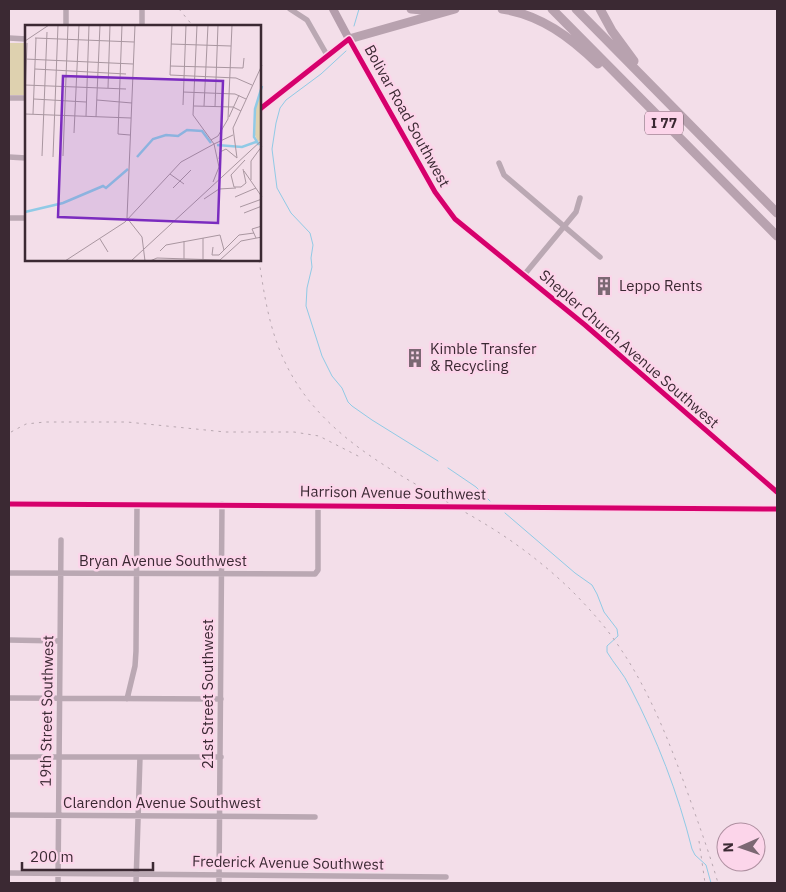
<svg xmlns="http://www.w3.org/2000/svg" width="786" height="892" font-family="'IBM Plex Sans',sans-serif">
  <rect width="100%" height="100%" fill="#f3dee9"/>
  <path fill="#ded1af" d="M 9,43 L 26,43 L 26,95 L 9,95 Z"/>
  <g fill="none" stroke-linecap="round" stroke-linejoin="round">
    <path stroke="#90cae6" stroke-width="1" d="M 354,26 L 359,9
      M 346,51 L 321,74 L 286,100 L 280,108 L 276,123 L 272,149 L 277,188 L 291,213 L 310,233 L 313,245 L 311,258 L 312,267 L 307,288 L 306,306 L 322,356 L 332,376 L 342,388 L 348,402 L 352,406 L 372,420 L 438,461
      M 448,468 L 476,487 L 490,501
      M 505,513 L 575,573 L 592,585 L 597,594 L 604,612 L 617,629 L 618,636 L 607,646 L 607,652 C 614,664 624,674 630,687 C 657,739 678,793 692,849 L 695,855 L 706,865 L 711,883"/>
    <path stroke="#baa8b3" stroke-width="5.5" d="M 290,9 L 307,20 L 327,55
      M 66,26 L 66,9
      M 142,26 L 142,9
      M 9,38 L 26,39
      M 9,98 L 26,98
      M 260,109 L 349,39 L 435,192 L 455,219 L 585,325 L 777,492
      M 9,157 L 26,158
      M 499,163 L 504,175 L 600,257
      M 9,218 L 26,218
      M 524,275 L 576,212 L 580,198
      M 9,504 L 777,509
      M 9,573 L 315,574 L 318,570 L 318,505
      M 9,640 L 60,641
      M 9,698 L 221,699
      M 127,699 L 135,666 L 136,651 L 137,504
      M 9,757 L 221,757
      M 9,815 L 315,817
      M 9,873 L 446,877
      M 58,883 L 61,540
      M 136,883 L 140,757
      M 219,883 L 222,504"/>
    <path stroke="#b59eac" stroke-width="8" d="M 333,9 L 349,39"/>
    <path stroke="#b8a2af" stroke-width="9" d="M 411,9 L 422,10 L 433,9
      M 502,9 C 541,15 570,37 598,64
      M 552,9 L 777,236
      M 576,9 L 777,213
      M 600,9 L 612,31 L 634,61
      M 349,39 L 455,9"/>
    <path stroke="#b8a7b0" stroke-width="1" stroke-dasharray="2.5 5" stroke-linecap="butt" d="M 179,9 L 193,26
      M 259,260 C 264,294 269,327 283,358 C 322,445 414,480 490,527 C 519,545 546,566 570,589 C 588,607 606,627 620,648 C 650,692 669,741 687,791 C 698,822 709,852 718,883
      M 11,432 L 26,424 L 45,422 L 127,422 L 225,432 L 294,432 L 319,436 L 360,457
      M 699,841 L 705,883"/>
    <g stroke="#fcd5ea" stroke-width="8">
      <path id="cycleway" d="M 260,109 L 349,39 L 435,192 L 455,219 L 585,325 L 777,492
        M 9,504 L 777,509"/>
    </g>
    <use href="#cycleway" stroke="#d6006c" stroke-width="5"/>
  </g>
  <defs>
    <g id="building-bare" transform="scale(1.5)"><path d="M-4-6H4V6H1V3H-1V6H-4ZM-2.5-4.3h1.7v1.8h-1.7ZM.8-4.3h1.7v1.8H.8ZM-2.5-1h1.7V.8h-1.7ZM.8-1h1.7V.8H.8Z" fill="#7b6873" stroke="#fcd5ea" stroke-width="2.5" paint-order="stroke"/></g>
  </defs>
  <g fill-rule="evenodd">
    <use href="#building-bare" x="604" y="286"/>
    <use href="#building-bare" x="415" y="358"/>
  </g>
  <g text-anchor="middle" stroke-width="5" stroke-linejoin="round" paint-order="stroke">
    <rect fill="#fcd5ea" stroke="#755d6a" stroke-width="1" x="645" y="111.5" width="38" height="23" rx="4"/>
    <g font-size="14" font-weight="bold" fill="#3b2933">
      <text x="664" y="128">I 77</text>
    </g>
    <g font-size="15" fill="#3b2933" stroke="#fcd5ea">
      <text transform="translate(407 116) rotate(61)" y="5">Bolivar Road Southwest</text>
      <text transform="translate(629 349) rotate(41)" y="5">Shepler Church Avenue Southwest</text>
      <text transform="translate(393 493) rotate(1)" y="5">Harrison Avenue Southwest</text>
      <text x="163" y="566">Bryan Avenue Southwest</text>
      <text transform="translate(208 694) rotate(-90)" y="5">21st Street Southwest</text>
      <text transform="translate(47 711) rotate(-89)" y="5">19th Street Southwest</text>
      <text x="162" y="808">Clarendon Avenue Southwest</text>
      <text transform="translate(288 863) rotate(1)" y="5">Frederick Avenue Southwest</text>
    </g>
    <g font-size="15" fill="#3b2933" stroke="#fcd5ea" text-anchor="start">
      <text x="619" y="291">Leppo Rents</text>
      <text x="430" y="354">Kimble Transfer<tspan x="430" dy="17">&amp; Recycling</tspan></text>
    </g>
  </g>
  <g transform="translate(25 25)">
    <rect width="236" height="236" fill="#f3dee9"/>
    <path d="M 236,63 L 236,114 L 233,117 L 230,110 L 231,83 Z" fill="#ded1af"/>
    <path fill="none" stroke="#90cae6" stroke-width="2.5" d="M 192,120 L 217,122 L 231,117M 234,120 L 229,112 L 230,84 L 237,61M 112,132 L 128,114 L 141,110 L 153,111 L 162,105 L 177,106 L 186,118M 0,187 L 38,178 L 78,161 L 81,163 L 103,144"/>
    <path fill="none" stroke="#a996a0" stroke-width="1" d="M 97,0 L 93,109 L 105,110M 110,0 L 102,193 L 117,212 L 120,236M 147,0 L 145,50 L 211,53 L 227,60M 196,0 L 234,0M 10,13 L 109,17M 0,16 L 24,0M 146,19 L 206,21M 0,34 L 108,39M 145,41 L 218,43 L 219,33M 10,44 L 101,49M 0,60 L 101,64M 83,63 L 85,0M 158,67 L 210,69 L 221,74M 0,72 L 2,18M 9,74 L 61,77M 72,75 L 107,78M 158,80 L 161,0M 169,81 L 208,82 L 216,86M 179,81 L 183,0M 190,82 L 193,0M 0,89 L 106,93M 8,89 L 11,13M 61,91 L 64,0M 71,92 L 75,0M 204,92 L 214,70M 49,108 L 54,0M 186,115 L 193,111 L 203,94 L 207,0M 189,119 L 208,110M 17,131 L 22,7M 38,131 L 43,0M 28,132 L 33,0M 212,133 L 208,103 L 237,40M 194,134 L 195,127 L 201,124 L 212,133M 218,144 L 221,158 L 216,162 L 209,162 L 206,150 L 220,135M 219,146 L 237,172M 145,149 L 159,159M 226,155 L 226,136 L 237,121M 188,157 L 194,142 L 189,119M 148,163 L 166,145M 210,172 L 231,163M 179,174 L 194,164 L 211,163M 215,182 L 237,174M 219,188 L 237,181M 231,213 L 227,204 L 237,201M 75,214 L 83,227M 188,222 L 187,230 L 194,230 L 214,210 L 229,208M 135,226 L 141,220 L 195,210 L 199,225M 159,234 L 159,216M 178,235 L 178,213M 40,236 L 100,197 L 156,137 L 189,119 L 168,90 L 172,0M 106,236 L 237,115M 125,236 L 132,233 L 195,235 L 216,216 L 237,212"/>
    <path fill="#7b2cbf" fill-opacity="0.15" stroke="#7b2cbf" stroke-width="2.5" d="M 38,51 L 198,56 L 193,198 L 33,192 Z"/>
    <rect width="236" height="236" fill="none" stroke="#3b2933" stroke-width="2.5"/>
  </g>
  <rect width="786" height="892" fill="none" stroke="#3b2933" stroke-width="20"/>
  <g transform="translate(741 847) rotate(268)"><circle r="24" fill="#fcd5ea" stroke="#af90a1"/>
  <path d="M0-4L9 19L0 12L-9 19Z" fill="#7b6873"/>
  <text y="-8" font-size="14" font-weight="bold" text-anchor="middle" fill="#3b2933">N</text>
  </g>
  <path d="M22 862v8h131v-8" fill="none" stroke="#3b2933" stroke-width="2.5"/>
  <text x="30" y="862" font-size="15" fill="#3b2933" stroke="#fcd5ea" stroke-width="4" paint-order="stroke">200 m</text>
</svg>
